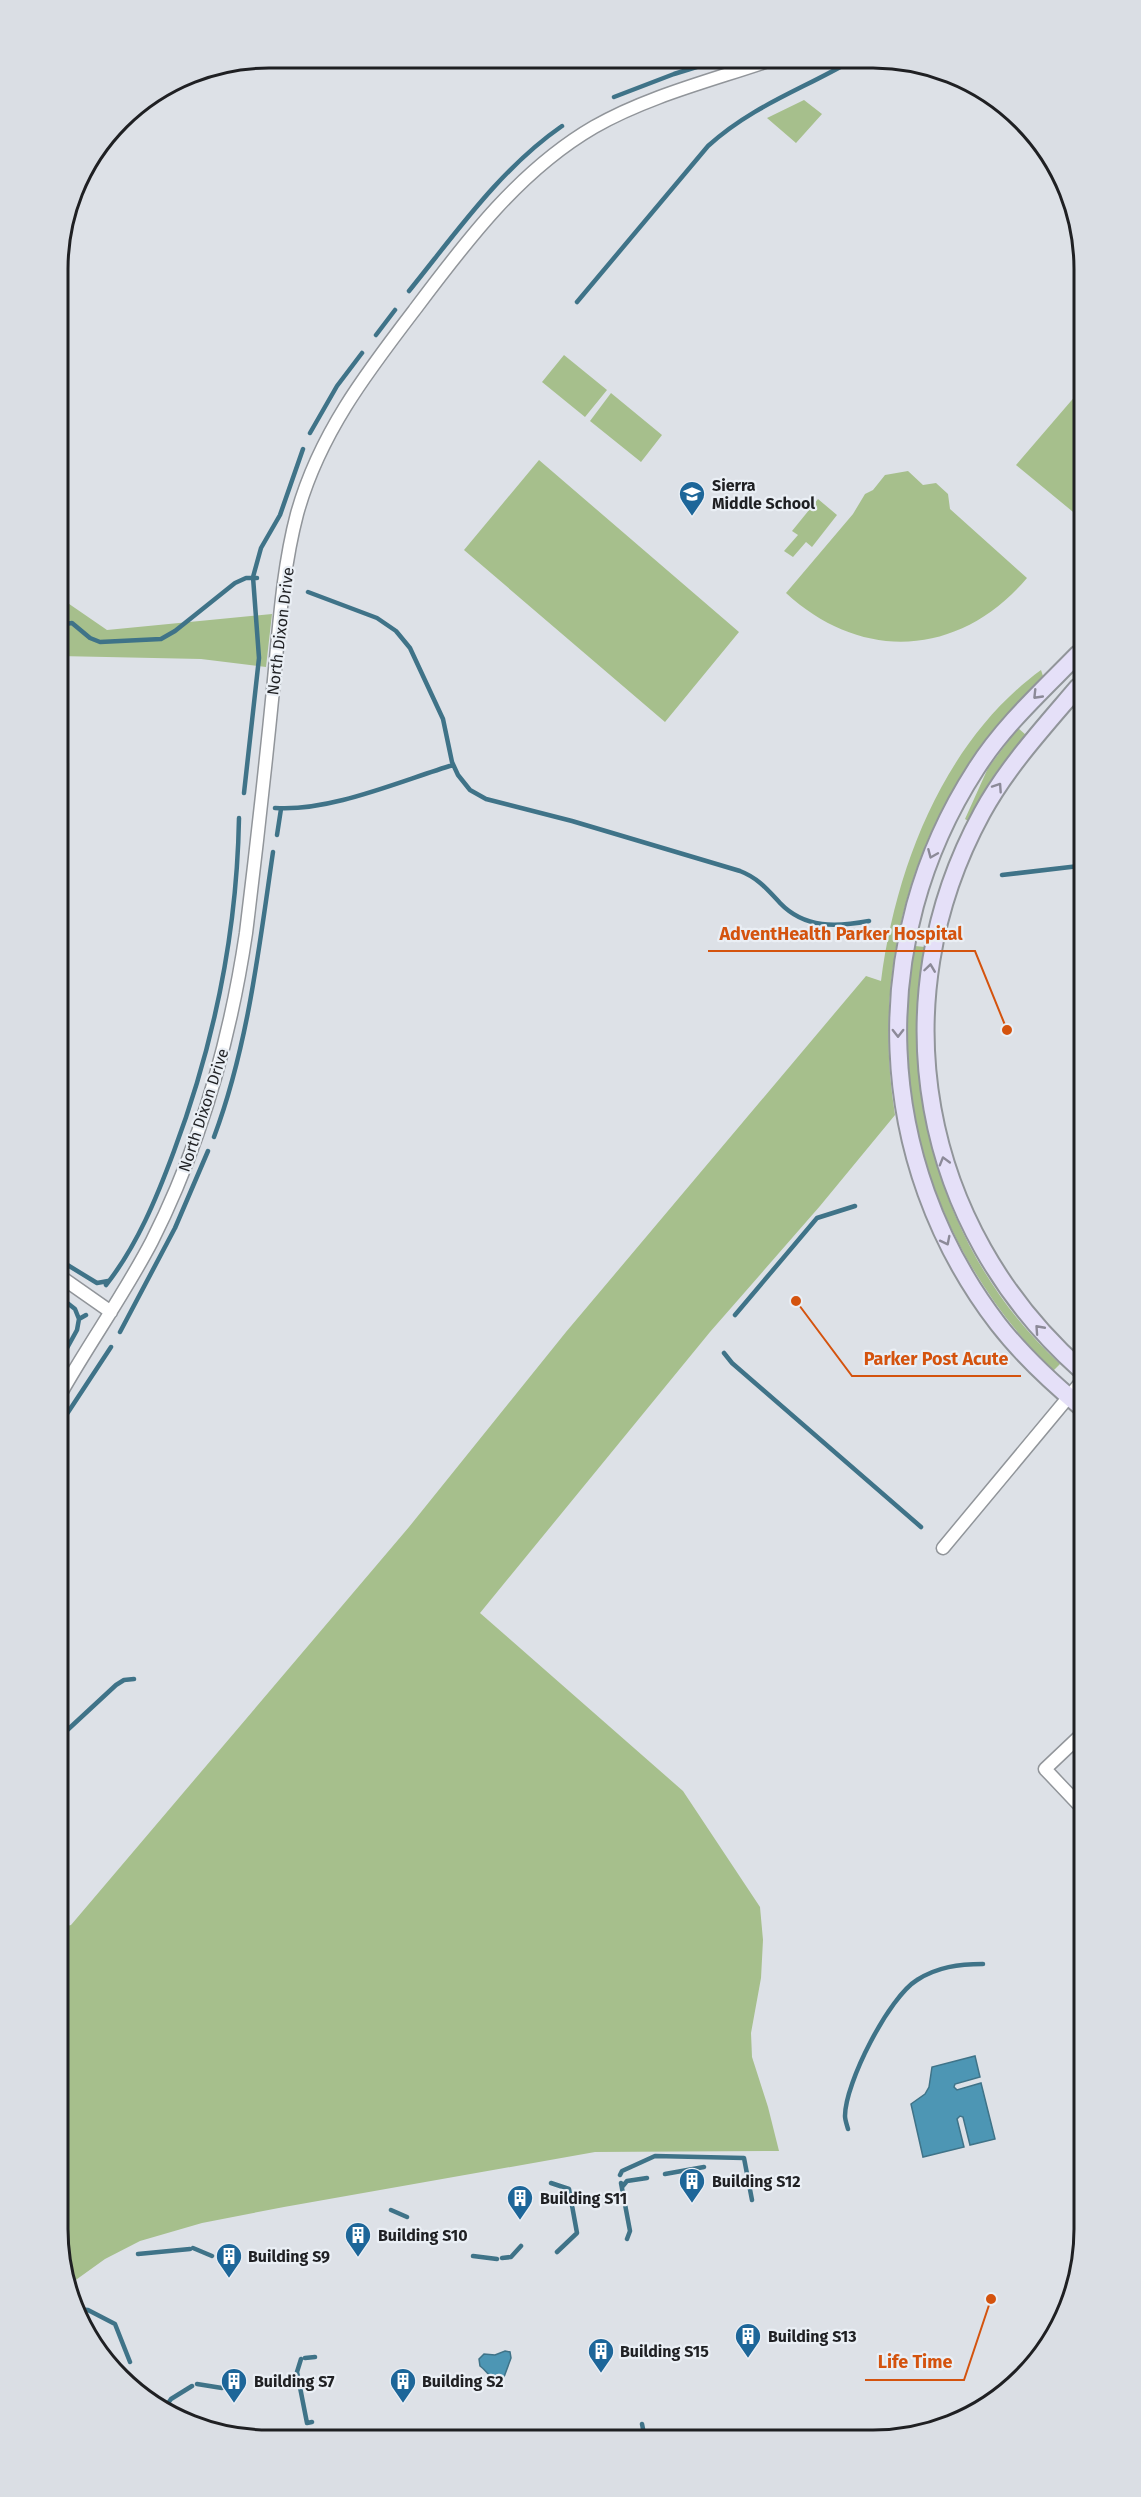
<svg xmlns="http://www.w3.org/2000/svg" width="1141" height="2497" font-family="'Fira Sans',sans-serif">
  <rect width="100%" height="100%" fill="#dde1e7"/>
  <path fill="#a6bf8c" d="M 804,100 L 822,114 L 796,143 L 767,118 Z
    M 564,355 L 607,390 L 585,417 L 542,382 Z
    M 611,393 L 662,435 L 641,462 L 590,421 Z
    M 1077,394 L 1078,516 L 1016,465 Z
    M 539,460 L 739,632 L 665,722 L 464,550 Z
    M 908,471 L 923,485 L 936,483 L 948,494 L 950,509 L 1027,578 C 960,657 862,663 786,593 L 853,514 L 865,494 L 873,490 L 885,475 Z
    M 818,499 L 837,515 L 812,547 L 806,542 L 793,557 L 784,551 L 798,535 L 792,531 Z
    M 59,597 L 107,630 L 272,614 L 266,667 L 201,659 L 59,656 Z
    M 1041,670 L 1043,676 C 1022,698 1001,719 983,744 C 904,849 874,986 895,1115 L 820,1206 L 710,1332 L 480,1613 L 683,1791 L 760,1907 L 763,1940 L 761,1978 L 751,2033 L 752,2057 L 768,2107 L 779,2151 L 595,2152 L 284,2207 L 202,2223 L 140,2241 L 105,2259 L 66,2287 L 63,1927 L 71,1925 L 409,1527 L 566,1332 L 866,976 L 881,981 C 896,866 944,741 1041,670 Z
    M 1018,728 L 1026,735 L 997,771 L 968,821 L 965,819 L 988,768 Z
    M 915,946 L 925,947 C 898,1099 946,1259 1060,1364 L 1053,1371 C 938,1256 887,1107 915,946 Z"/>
  <path fill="#4d96b4" stroke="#3f7388" stroke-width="1.5" d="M 975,2056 L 980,2077 L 955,2084 L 954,2087 L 957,2090 L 981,2083 L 995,2139 L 970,2145 L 963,2117 L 960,2116 L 957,2119 L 964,2147 L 923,2157 L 911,2104 L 925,2094 L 929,2087 L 932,2067 Z
    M 505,2351 L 510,2352 L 511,2358 L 504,2377 L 496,2381 C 489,2377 487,2371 480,2366 L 479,2359 L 484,2354 L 495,2355 Z"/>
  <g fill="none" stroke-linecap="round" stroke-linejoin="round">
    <path stroke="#3f7388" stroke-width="4.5" d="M 614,97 L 674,74 L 719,60
      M 409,291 C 456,233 500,169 562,126
      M 577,302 L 708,146 C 752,106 801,90 851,61
      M 376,335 L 395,310
      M 310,433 L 337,386 L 362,353
      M 308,592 L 377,618 L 396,631 L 410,648 L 443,719 L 452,762 L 458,775 L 470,790 L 486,799 L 572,821 L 740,871 C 758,878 767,889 780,903 C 805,929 837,927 869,921
      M 59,625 L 72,623 L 90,638 L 100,642 L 161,639 L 175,631 L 235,583 L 246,578 L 257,578
      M 244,793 L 259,658 L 253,577 L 261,548 L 280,515 L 303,449
      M 275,808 C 330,812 400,781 453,765
      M 277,835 L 281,809
      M 1002,875 L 1079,866
      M 214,1137 C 248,1046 259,948 273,852
      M 61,1261 L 97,1283 L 108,1281
      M 106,1285 C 137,1246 157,1197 174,1151 C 214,1044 237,932 239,818
      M 61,1298 L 75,1309 L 79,1319
      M 735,1315 L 817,1218 L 855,1206
      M 120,1332 L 175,1228 L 208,1151
      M 724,1353 L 732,1363 L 921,1527
      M 61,1359 L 77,1330 L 79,1319 L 86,1315
      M 61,1423 L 111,1347
      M 62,1735 L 116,1685 L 124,1680 L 134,1679
      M 848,2129 C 847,2125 845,2120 845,2116 C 845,2083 889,1997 917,1980 C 937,1967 959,1964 983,1964
      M 665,2174 L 704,2167
      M 620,2175 L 622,2171 L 655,2156 L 744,2158 L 752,2200
      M 551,2183 L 569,2189 L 577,2233 L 557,2252
      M 621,2183 L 630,2231 L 627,2239
      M 622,2187 L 627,2181 L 647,2178
      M 391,2210 L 407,2217
      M 193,2248 L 212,2256
      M 138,2254 L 190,2249
      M 473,2256 L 497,2259
      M 502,2258 L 511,2257 L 521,2246
      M 76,2309 L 88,2310 L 115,2324 L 130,2362
      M 305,2358 L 315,2357
      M 301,2359 L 297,2372 L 307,2423 L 312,2422
      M 197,2384 L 222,2388
      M 166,2406 L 171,2399 L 192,2386
      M 642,2424 L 644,2434"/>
    <g stroke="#91959a" stroke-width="15">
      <path id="minor" d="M 61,1277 L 111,1312
        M 61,1393 C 90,1342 125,1293 152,1241 C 201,1144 230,1040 246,933 C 256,852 265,771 273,690 C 279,631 282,571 297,514 C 319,434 367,372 416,308 C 467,240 520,170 594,127 C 648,96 713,80 771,60
        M 943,1548 L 1081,1382
        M 1082,1734 L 1045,1769 L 1082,1808"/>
    </g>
    <g stroke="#91959a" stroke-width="20">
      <path id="secondary" d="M 1078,654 C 1043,690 1004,725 976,769 C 865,941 873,1161 998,1324 C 1022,1355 1051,1382 1081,1407
        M 1078,687 C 1044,727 1007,767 982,813 C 879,1002 920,1227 1081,1370"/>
    </g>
    <use href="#minor" stroke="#fff" stroke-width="12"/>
    <use href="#secondary" stroke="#e5e0f8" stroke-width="16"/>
  </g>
  <defs><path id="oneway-chevron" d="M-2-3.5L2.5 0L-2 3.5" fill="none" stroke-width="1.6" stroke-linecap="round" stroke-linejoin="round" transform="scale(1.5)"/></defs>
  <g stroke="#8c8a98">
    <use href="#oneway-chevron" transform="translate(1037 695) rotate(134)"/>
    <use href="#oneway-chevron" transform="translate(998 787) rotate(-56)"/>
    <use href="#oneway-chevron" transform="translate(932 854) rotate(113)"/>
    <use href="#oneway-chevron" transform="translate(930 968) rotate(-82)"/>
    <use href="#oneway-chevron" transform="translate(898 1033) rotate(90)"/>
    <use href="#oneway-chevron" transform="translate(944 1161) rotate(-106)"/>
    <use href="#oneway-chevron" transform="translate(946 1241) rotate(63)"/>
    <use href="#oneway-chevron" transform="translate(1039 1329) rotate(-132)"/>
  </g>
  <defs>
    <g id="school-pin" transform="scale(1.35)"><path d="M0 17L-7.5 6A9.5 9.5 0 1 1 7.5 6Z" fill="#1d6699" stroke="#eaeff5"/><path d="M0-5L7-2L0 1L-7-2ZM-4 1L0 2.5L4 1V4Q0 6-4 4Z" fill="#fff"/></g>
    <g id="building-pin" transform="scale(1.35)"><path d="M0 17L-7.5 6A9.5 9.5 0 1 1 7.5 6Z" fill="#1d6699" stroke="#eaeff5"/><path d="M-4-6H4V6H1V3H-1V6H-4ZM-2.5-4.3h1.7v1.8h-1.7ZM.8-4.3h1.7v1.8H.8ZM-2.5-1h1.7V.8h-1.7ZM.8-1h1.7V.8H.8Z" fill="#fff"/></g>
  </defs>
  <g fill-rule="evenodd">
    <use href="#school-pin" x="692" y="494"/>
    <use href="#building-pin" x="692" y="2181"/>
    <use href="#building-pin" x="520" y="2198"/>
    <use href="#building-pin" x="358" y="2235"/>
    <use href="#building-pin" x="229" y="2256"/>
    <use href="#building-pin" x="748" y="2336"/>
    <use href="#building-pin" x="601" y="2351"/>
    <use href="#building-pin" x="234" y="2381"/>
    <use href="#building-pin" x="403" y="2381"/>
  </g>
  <g text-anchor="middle" stroke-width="4.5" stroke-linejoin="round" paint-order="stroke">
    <g font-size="16" font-weight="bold" fill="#1f2023" stroke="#eaeff5" text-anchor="start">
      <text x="712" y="491">Sierra<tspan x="712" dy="18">Middle School</tspan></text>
      <text x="712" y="2187">Building S12</text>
      <text x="540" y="2204">Building S11</text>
      <text x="378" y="2241">Building S10</text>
      <text x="248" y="2262">Building S9</text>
      <text x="768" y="2342">Building S13</text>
      <text x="620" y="2357">Building S15</text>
      <text x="254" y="2387">Building S7</text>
      <text x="422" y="2387">Building S2</text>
    </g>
    <g font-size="16" fill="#1f2023" stroke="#eaeff5">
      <text transform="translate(280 631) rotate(-83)" y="6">North Dixon Drive</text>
      <text transform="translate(203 1110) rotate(-72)" y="6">North Dixon Drive</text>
    </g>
  </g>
  <path d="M0 0H1141V2497H0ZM269 68H873A201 201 0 0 1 1074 269V2229A201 201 0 0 1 873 2430H269A201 201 0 0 1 68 2229V269A201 201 0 0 1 269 68Z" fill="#dadee4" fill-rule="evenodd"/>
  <path fill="none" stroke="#1f2023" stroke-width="3" d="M269 68H873A201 201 0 0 1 1074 269V2229A201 201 0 0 1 873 2430H269A201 201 0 0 1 68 2229V269A201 201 0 0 1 269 68Z"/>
  <path fill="none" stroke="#d4530e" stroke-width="2" d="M1007 1030L975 951H708M796 1301L852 1376H1021M991 2299L964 2380H865"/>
  <g fill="#d4530e" stroke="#eaeff5" stroke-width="2">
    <circle cx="1007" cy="1030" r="6"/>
    <circle cx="796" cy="1301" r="6"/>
    <circle cx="991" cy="2299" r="6"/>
  </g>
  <g font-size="18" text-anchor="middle" font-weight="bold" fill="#d4530e" stroke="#eaeff5" stroke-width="4.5" stroke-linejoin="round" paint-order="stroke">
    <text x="841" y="940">AdventHealth Parker Hospital</text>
    <text x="936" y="1365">Parker Post Acute</text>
    <text x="915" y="2368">Life Time</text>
  </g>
</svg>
